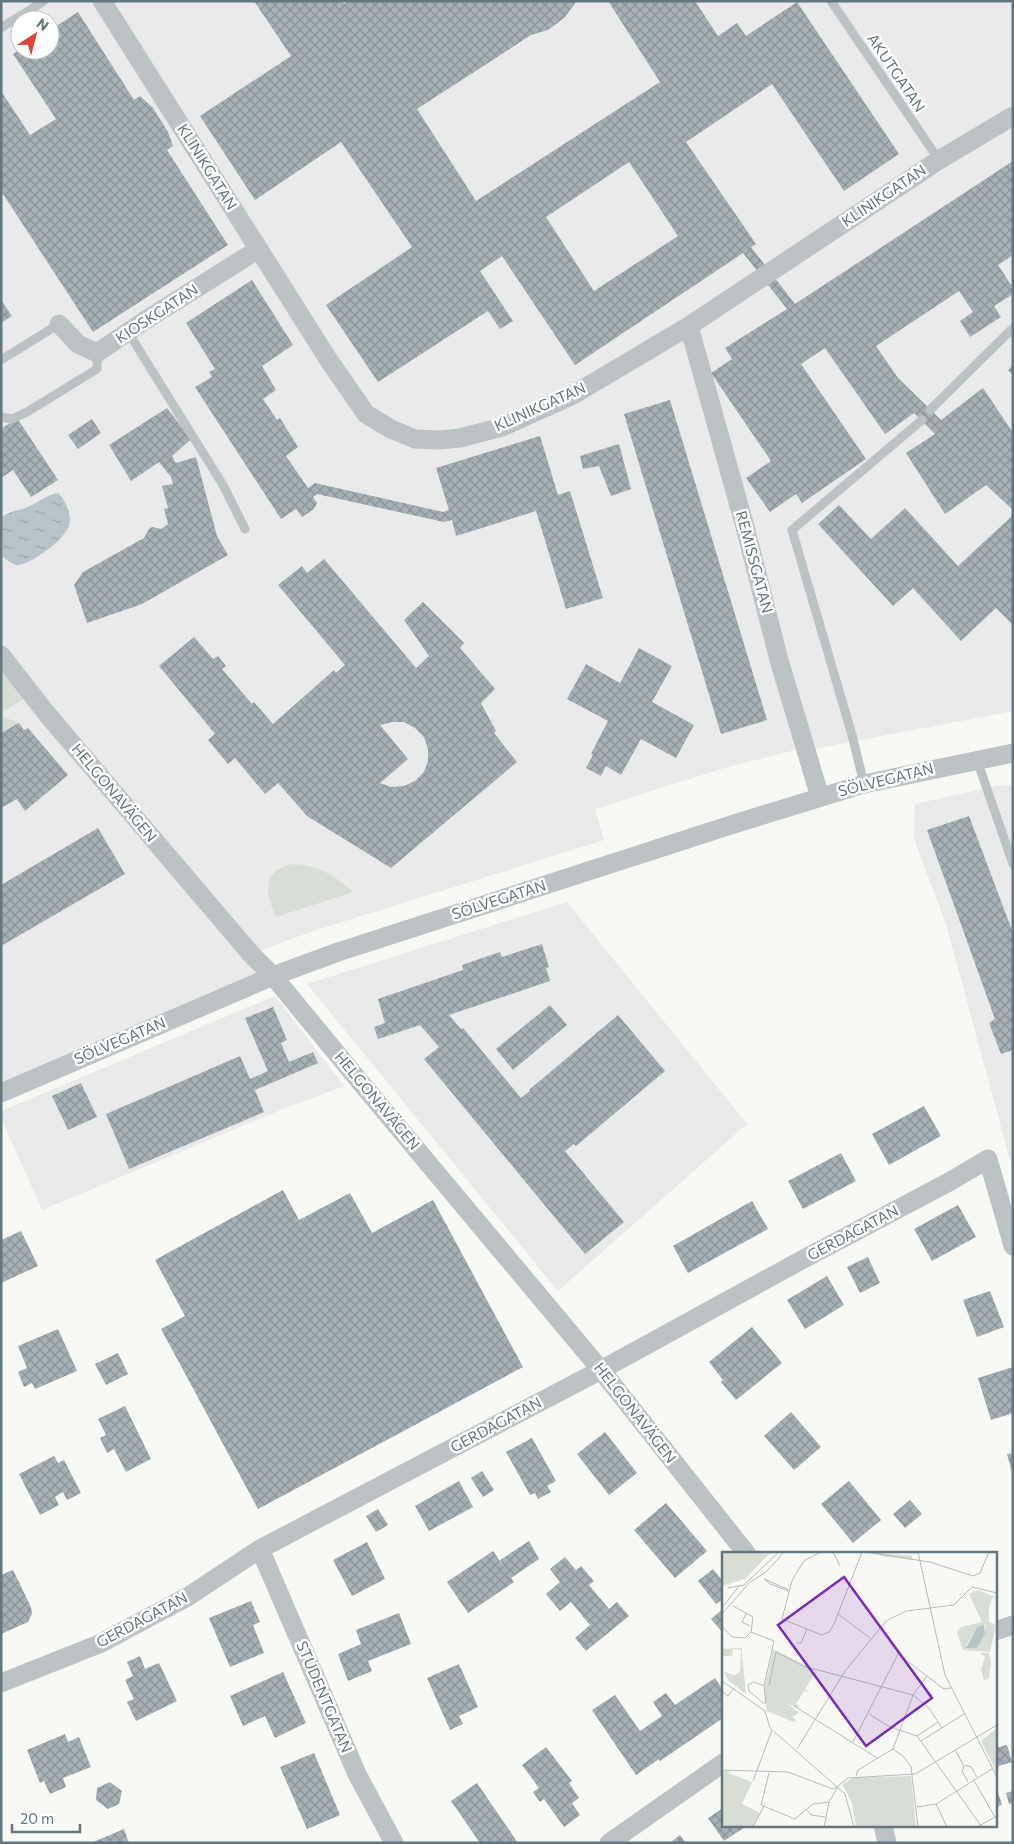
<svg xmlns="http://www.w3.org/2000/svg" width="1014" height="1844" font-family="Commissioner,sans-serif">
  <defs>
    <pattern id="water-ripples" width="26" height="14" patternUnits="userSpaceOnUse" patternTransform="scale(1.25)"><rect width="26" height="14" fill="#b7c5c8"/><path d="M2 4q2-2 4 0t4 0M15 11q2-2 4 0t4 0" fill="none" stroke="#98a5a8"/></pattern>
    <pattern id="building-cross-hatch" width="8" height="8" patternUnits="userSpaceOnUse" patternTransform="scale(1.25)"><rect width="8" height="8" fill="#a6b1b5"/><path d="M0 0l8 8M0 8l8-8" fill="none" stroke="#8b9598"/></pattern>
  </defs>
  <rect width="100%" height="100%" fill="#f8f8f5"/>
  <path fill="#e9eae9" fill-rule="evenodd" d="M 1,1 L 1013,1 L 1013,711 L 808,750 L 807,747 L 724,768 L 595,809 L 604,840 L 313,931 L 251,954 L 273,976 L 1,1093 L 1,713 L 30,694 L 1,655 ZM 20,20 L 50,20 L 50,50 L 20,50 Z
    M 1013,785 L 1013,1171 L 946,924 L 914,839 L 915,804 L 996,786 Z
    M 567,902 L 747,1124 L 558,1291 L 307,984 Z
    M 275,996 L 344,1086 L 283,1109 L 42,1210 L 1,1118 L 1,1111 Z"/>
  <path fill="#d8ddd5" d="M 1,655 L 31,694 L 1,713 Z
    M 1,716 L 19,723 L 1,733 Z
    M 293,864 C 317,865 335,875 353,892 L 276,917 C 265,893 261,870 293,864 Z"/>
  <path fill="url(#water-ripples)" d="M 58,493 C 66,501 72,514 69,526 C 65,539 30,566 16,565 C 12,564 7,560 3,557 L 1,518 C 12,509 17,512 28,507 C 39,502 46,495 58,493 Z"/>
  <path fill="url(#building-cross-hatch)" fill-rule="evenodd" d="M 254,1 L 342,1 L 344,4 L 349,1 L 577,1 L 564,18 L 548,30 L 531,35 L 417,109 L 476,201 L 660,82 L 608,1 L 695,1 L 718,36 L 737,23 L 746,36 L 797,2 L 899,154 L 844,191 L 772,84 L 686,142 L 756,244 L 751,247 L 795,304 L 1013,161 L 1013,255 L 998,265 L 1013,288 L 1013,294 L 994,306 L 1001,317 L 970,337 L 960,321 L 973,312 L 959,291 L 876,346 L 898,378 L 941,420 L 983,388 L 1013,433 L 1013,510 L 986,485 L 945,514 L 906,453 L 935,434 L 914,413 L 885,434 L 825,348 L 801,364 L 866,459 L 802,503 L 796,494 L 770,512 L 746,478 L 771,461 L 711,373 L 732,359 L 725,348 L 787,309 L 743,253 L 575,365 L 502,256 L 480,271 L 513,321 L 500,329 L 488,311 L 378,382 L 326,305 L 412,247 L 341,142 L 255,200 L 200,116 L 291,56 ZM 629,162 L 678,236 L 594,291 L 546,217 Z
    M 78,12 L 134,100 L 140,96 L 153,108 L 168,132 L 173,146 L 167,150 L 228,245 L 93,332 L 1,191 L 1,91 L 30,135 L 56,119 L 13,54 L 20,49 L 50,50 L 50,30 Z
    M 252,280 L 293,345 L 262,366 L 276,390 L 263,399 L 277,420 L 280,418 L 298,447 L 286,456 L 308,488 L 315,483 L 443,512 L 449,510 L 436,468 L 540,436 L 558,495 L 570,491 L 603,598 L 566,609 L 536,511 L 456,536 L 452,520 L 444,522 L 317,494 L 313,497 L 317,503 L 314,509 L 302,517 L 296,509 L 281,519 L 195,387 L 212,377 L 209,372 L 215,369 L 186,323 Z
    M 1,300 L 12,316 L 1,323 Z
    M 1013,365 L 1013,375 L 1008,370 Z
    M 670,400 L 767,720 L 721,734 L 624,414 Z
    M 167,408 L 191,439 L 172,456 L 176,463 L 196,457 L 217,536 L 228,555 L 142,604 L 87,623 L 74,585 L 83,572 L 144,538 L 149,529 L 152,527 L 161,529 L 168,524 L 164,509 L 168,508 L 162,486 L 173,484 L 171,477 L 159,462 L 131,481 L 109,445 Z
    M 17,418 L 58,480 L 31,497 L 13,470 L 1,478 L 1,429 Z
    M 92,419 L 101,433 L 78,449 L 68,435 Z
    M 619,444 L 631,489 L 611,496 L 599,466 L 583,469 L 580,456 Z
    M 839,505 L 871,539 L 905,508 L 958,566 L 1013,515 L 1013,625 L 996,608 L 961,641 L 913,588 L 893,606 L 818,524 Z
    M 324,559 L 416,668 L 429,656 L 404,620 L 423,602 L 464,643 L 460,648 L 495,689 L 481,703 L 496,731 L 494,733 L 517,762 L 391,868 L 307,816 L 278,783 L 265,794 L 235,758 L 228,764 L 208,740 L 215,734 L 159,666 L 194,637 L 213,659 L 218,656 L 226,666 L 222,669 L 252,704 L 254,702 L 273,724 L 334,670 L 336,673 L 345,665 L 278,585 L 302,566 L 307,573 ZM 392,722 L 404,722 L 415,728 L 424,737 L 428,749 L 428,761 L 424,772 L 415,781 L 404,786 L 391,787 L 380,783 L 408,759 L 380,725 Z
    M 639,648 L 672,666 L 652,702 L 694,725 L 676,758 L 641,739 L 621,775 L 606,766 L 601,776 L 586,768 L 593,755 L 591,754 L 608,721 L 567,699 L 586,664 L 620,683 Z
    M 19,723 L 24,730 L 28,728 L 68,775 L 25,811 L 17,799 L 1,808 L 1,733 Z
    M 969,816 L 1013,933 L 1013,1050 L 1001,1054 L 989,1023 L 995,1019 L 927,830 Z
    M 98,828 L 125,874 L 1,946 L 1,885 Z
    M 542,944 L 549,967 L 546,968 L 550,981 L 449,1015 L 461,1029 L 463,1028 L 521,1098 L 530,1091 L 529,1090 L 618,1015 L 665,1071 L 576,1146 L 574,1144 L 565,1151 L 624,1222 L 585,1254 L 424,1059 L 439,1047 L 420,1025 L 378,1039 L 374,1027 L 385,1023 L 378,999 L 463,970 L 462,965 L 500,952 L 502,957 Z
    M 550,1005 L 567,1025 L 513,1070 L 496,1049 Z
    M 273,1007 L 287,1040 L 281,1043 L 289,1062 L 313,1052 L 318,1063 L 255,1090 L 264,1112 L 129,1169 L 106,1114 L 240,1056 L 250,1079 L 268,1071 L 245,1018 Z
    M 81,1083 L 97,1117 L 68,1130 L 52,1096 Z
    M 924,1106 L 941,1136 L 889,1165 L 872,1134 Z
    M 841,1153 L 856,1181 L 803,1209 L 788,1181 Z
    M 283,1190 L 299,1220 L 350,1193 L 372,1233 L 433,1200 L 523,1367 L 258,1509 L 161,1329 L 185,1316 L 155,1260 Z
    M 752,1201 L 768,1229 L 688,1273 L 673,1246 Z
    M 958,1205 L 976,1237 L 932,1261 L 914,1229 Z
    M 21,1231 L 38,1266 L 1,1283 L 1,1240 Z
    M 868,1257 L 880,1283 L 860,1293 L 847,1267 Z
    M 827,1276 L 844,1305 L 805,1329 L 787,1300 Z
    M 990,1291 L 1004,1327 L 977,1337 L 963,1300 Z
    M 752,1327 L 782,1363 L 736,1400 L 721,1382 L 723,1380 L 709,1362 Z
    M 58,1329 L 77,1371 L 35,1389 L 32,1383 L 24,1387 L 18,1372 L 27,1368 L 18,1346 Z
    M 118,1353 L 128,1374 L 106,1385 L 95,1364 Z
    M 1013,1367 L 1013,1413 L 991,1420 L 978,1378 Z
    M 125,1406 L 151,1459 L 126,1472 L 114,1449 L 107,1453 L 100,1438 L 106,1435 L 98,1419 Z
    M 791,1412 L 821,1447 L 794,1470 L 764,1436 Z
    M 605,1432 L 637,1473 L 609,1495 L 577,1454 Z
    M 532,1438 L 556,1481 L 547,1486 L 551,1492 L 538,1499 L 535,1493 L 530,1495 L 506,1452 Z
    M 1013,1453 L 1013,1472 L 1012,1472 L 1007,1454 Z
    M 54,1456 L 58,1463 L 64,1460 L 81,1493 L 67,1500 L 63,1492 L 55,1497 L 59,1505 L 40,1515 L 19,1474 Z
    M 482,1471 L 494,1490 L 483,1497 L 471,1478 Z
    M 459,1481 L 473,1507 L 429,1531 L 415,1506 Z
    M 849,1481 L 881,1520 L 853,1543 L 821,1504 Z
    M 910,1500 L 922,1514 L 905,1528 L 893,1514 Z
    M 666,1503 L 707,1551 L 675,1578 L 634,1530 Z
    M 378,1509 L 388,1525 L 376,1532 L 366,1516 Z
    M 529,1541 L 539,1559 L 511,1578 L 514,1582 L 468,1613 L 447,1582 L 493,1551 L 504,1567 L 500,1560 Z
    M 367,1542 L 385,1579 L 352,1596 L 333,1560 Z
    M 565,1557 L 576,1570 L 581,1566 L 594,1581 L 589,1585 L 609,1609 L 617,1602 L 629,1616 L 586,1651 L 575,1638 L 590,1625 L 571,1602 L 560,1611 L 546,1594 L 560,1582 L 550,1569 Z
    M 713,1569 L 723,1581 L 723,1599 L 716,1604 L 698,1581 Z
    M 13,1570 L 31,1607 L 32,1614 L 28,1622 L 1,1634 L 1,1575 Z
    M 251,1601 L 260,1622 L 253,1625 L 264,1653 L 230,1667 L 209,1618 Z
    M 723,1609 L 723,1633 L 711,1619 Z
    M 399,1613 L 411,1644 L 368,1661 L 372,1671 L 348,1681 L 338,1654 L 361,1644 L 356,1630 Z
    M 140,1656 L 145,1669 L 159,1663 L 177,1701 L 136,1721 L 127,1702 L 134,1699 L 125,1680 L 133,1676 L 127,1662 Z
    M 459,1664 L 478,1707 L 459,1716 L 463,1724 L 450,1730 L 427,1678 Z
    M 283,1672 L 306,1723 L 275,1738 L 265,1716 L 243,1726 L 230,1696 Z
    M 715,1678 L 723,1690 L 723,1718 L 660,1761 L 659,1759 L 636,1775 L 592,1710 L 615,1695 L 640,1731 L 662,1716 L 653,1702 L 666,1693 L 675,1705 Z
    M 65,1734 L 68,1742 L 79,1737 L 91,1767 L 63,1778 L 66,1787 L 50,1794 L 44,1781 L 40,1783 L 27,1750 Z
    M 1007,1745 L 1012,1762 L 995,1767 L 995,1748 Z
    M 546,1747 L 572,1781 L 569,1783 L 579,1798 L 572,1803 L 580,1815 L 564,1827 L 544,1799 L 540,1802 L 533,1792 L 539,1788 L 522,1765 Z
    M 314,1753 L 340,1815 L 307,1829 L 280,1767 Z
    M 110,1782 L 122,1791 L 119,1804 L 108,1809 L 96,1800 L 97,1788 Z
    M 477,1783 L 518,1843 L 480,1843 L 451,1801 Z
    M 995,1783 L 1002,1805 L 995,1807 Z
    M 1013,1791 L 1013,1803 L 1009,1804 L 1006,1793 Z
    M 723,1808 L 723,1825 L 748,1825 L 724,1841 L 708,1818 Z
    M 124,1829 L 129,1843 L 91,1843 Z
    M 680,1835 L 686,1843 L 670,1843 Z"/>
  <g fill="none" stroke-linecap="round" stroke-linejoin="round">
    <path stroke="#bdc3c5" stroke-width="9" d="M 831,1 L 939,160
      M 1,28 L 44,1
      M 128,332 L 223,485 L 245,529
      M 1,360 L 59,324
      M 930,410 L 1013,328
      M 1,417 L 12,419 L 27,412 L 97,369 L 97,353
      M 977,760 L 1013,864
      M 864,784 L 852,735 L 792,530 L 922,420"/>
    <path stroke="#bdc3c5" stroke-width="19" d="M 102,1 L 328,359 L 366,414 L 391,429 L 415,439 L 440,440 L 460,438 L 502,427 L 573,395 L 689,326 L 939,160 L 1013,116
      M 59,324 L 78,344 L 97,353 L 144,321 L 259,249
      M 689,326 L 745,527 L 779,660 L 820,797
      M 1,655 L 47,714 L 251,954 L 273,976 L 361,1083 L 601,1370 L 746,1553
      M 1,1093 L 273,976 L 338,952 L 734,824 L 864,784 L 1013,753
      M 260,1549 L 357,1774 L 394,1843
      M 995,1631 L 1013,1625
      M 1,1683 L 99,1644 L 189,1596 L 260,1549 L 601,1370 L 798,1262 L 949,1182 L 988,1159 L 1013,1246
      M 883,1825 L 887,1843
      M 609,1843 L 723,1763"/>
  </g>
  <g text-anchor="middle" stroke-width="5" stroke-linejoin="round" paint-order="stroke">
    <g font-size="15" fill="#64777f" stroke="#fff">
      <text transform="translate(896 73) rotate(56)" y="5">AKUTGATAN</text>
      <text transform="translate(207 167) rotate(58)" y="5">KLINIKGATAN</text>
      <text transform="translate(884 196) rotate(-34)" y="5">KLINIKGATAN</text>
      <text transform="translate(157 314) rotate(-33)" y="5">KIOSKGATAN</text>
      <text transform="translate(540 407) rotate(-24)" y="5">KLINIKGATAN</text>
      <text transform="translate(754 562) rotate(75)" y="5">REMISSGATAN</text>
      <text transform="translate(886 780) rotate(-14)" y="5">SÖLVEGATAN</text>
      <text transform="translate(114 793) rotate(50)" y="5">HELGONAVÄGEN</text>
      <text transform="translate(499 900) rotate(-18)" y="5">SÖLVEGATAN</text>
      <text transform="translate(120 1041) rotate(-23)" y="5">SÖLVEGATAN</text>
      <text transform="translate(377 1101) rotate(50)" y="5">HELGONAVÄGEN</text>
      <text transform="translate(853 1233) rotate(-28)" y="5">GERDAGATAN</text>
      <text transform="translate(635 1413) rotate(52)" y="5">HELGONAVÄGEN</text>
      <text transform="translate(496 1425) rotate(-28)" y="5">GERDAGATAN</text>
      <text transform="translate(142 1620) rotate(-28)" y="5">GERDAGATAN</text>
      <text transform="translate(324 1697) rotate(67)" y="5">STUDENTGATAN</text>
    </g>
  </g>
  <g transform="translate(722 1552)">
    <rect width="275" height="275" fill="#f8f8f5"/>
    <path d="M 150,0 L 190,4 L 190,8 L 160,4 ZM 256,38 L 275,46 L 270,46 L 267,57 L 267,70 L 274,73 L 268,100 L 241,98 L 235,80 L 239,75 L 260,70 L 247,42 ZM 263,73 L 263,82 L 255,94 L 244,94 L 255,75 ZM 20,96 L 20,102 L 24,142 L 6,128 L 2,120 L 12,123 L 18,120 L 19,98 L 11,97 L 10,104 L 0,104 L 0,97 ZM 51,97 L 91,117 L 92,123 L 83,137 L 86,140 L 82,139 L 74,152 L 79,156 L 65,152 L 73,157 L 69,160 L 73,158 L 77,160 L 70,165 L 74,168 L 72,170 L 45,159 L 42,139 ZM 258,101 L 267,101 L 269,109 L 267,126 L 262,129 L 259,117 L 263,105 ZM 275,176 L 275,221 L 259,189 ZM 0,219 L 9,219 L 6,221 L 30,230 L 20,252 L 38,261 L 31,275 L 0,275 Z" fill="#d8ddd5" fill-rule="evenodd"/>
    <path d="M 0,0 L 49,0 L 23,27 L 0,34 Z" fill="#d8ddd5"/>
    <path d="M 189,224 L 194,275 L 134,275 L 130,251 L 120,232 L 131,226 Z" fill="#d8ddd5"/>
    <path d="M 262,73 L 263,82 L 255,96 L 244,96 L 255,75 Z" fill="#b7c5c8"/>
    <path fill="none" stroke="#b4bcbf" stroke-width="1" d="M 99,0 L 83,8 L 78,15 L 70,29 L 60,67 L 100,83 L 107,80 L 112,72 L 140,0M 111,0 L 118,14M 143,0 L 208,10 L 251,24 L 258,21 L 267,0M 167,0 L 195,1M 196,0 L 223,123 L 275,225M 42,27 L 65,37 L 67,39 L 48,32 ZM 6,36 L 22,33 L 57,0M 11,54 L 31,65 L 29,80M 0,56 L 16,35M 0,62 L 27,31 L 44,20 L 62,0M 24,62 L 20,70 L 28,74M 116,62 L 148,86M 1,75 L 10,85 L 23,86 L 29,80M 29,80 L 52,89M 75,91 L 79,91 L 85,77M 0,129 L 43,159 L 48,176 L 123,242 L 132,275M 42,134 L 44,151 L 41,151 L 27,139 L 26,133 L 32,130 L 42,134 L 52,89M 47,134 L 54,100 L 81,114 L 191,143 L 207,156 L 220,176M 0,139 L 6,144 L 12,136M 72,154 L 155,206M 147,162 L 168,175 L 195,184 L 260,275M 195,184 L 216,170M 255,185 L 275,173M 199,189 L 242,162M 131,190 L 176,102 L 222,137 L 229,136M 75,197 L 123,119 L 164,69 L 184,59 L 232,53 L 250,35 L 275,41M 171,197 L 182,205 L 189,215 L 196,275M 233,198 L 242,214 L 240,219 L 246,230M 243,213 L 249,215 L 255,225M 0,218 L 66,220 L 111,237 L 116,235M 134,224 L 136,218 L 171,197 L 191,143 L 205,124M 251,227 L 273,265M 31,229 L 50,178M 214,252 L 225,275M 39,253 L 73,267 L 91,252 L 107,250M 39,253 L 47,221M 195,255 L 214,252 L 270,217M 84,257 L 89,263 L 103,265M 31,275 L 42,254M 102,275 L 107,250 L 117,233 L 126,226 L 193,222 L 255,185M 255,275 L 275,264"/>
    <path fill="#7b2cbf" fill-opacity="0.15" stroke="#7b2cbf" stroke-width="2.5" d="M 122,25 L 210,146 L 144,194 L 56,73 Z"/>
    <rect width="275" height="275" fill="none" stroke="#64777f" stroke-width="2.5"/>
  </g>
  <rect width="1014" height="1844" fill="none" stroke="#64777f" stroke-width="5"/>
  <g transform="translate(35 35) rotate(36)"><circle r="24" fill="#ffffff" stroke="#c1c9cc"/>
  <path d="M0-4L9 19L0 12L-9 19Z" fill="#dd4431"/>
  <text y="-8" font-size="14" font-weight="bold" text-anchor="middle" fill="#64777f">N</text>
  </g>
  <path d="M12 1824v8h68v-8" fill="none" stroke="#64777f" stroke-width="2.5"/>
  <text x="20" y="1824" font-size="15" fill="#64777f" stroke="#ffffff" stroke-width="4" paint-order="stroke">20 m</text>
</svg>
